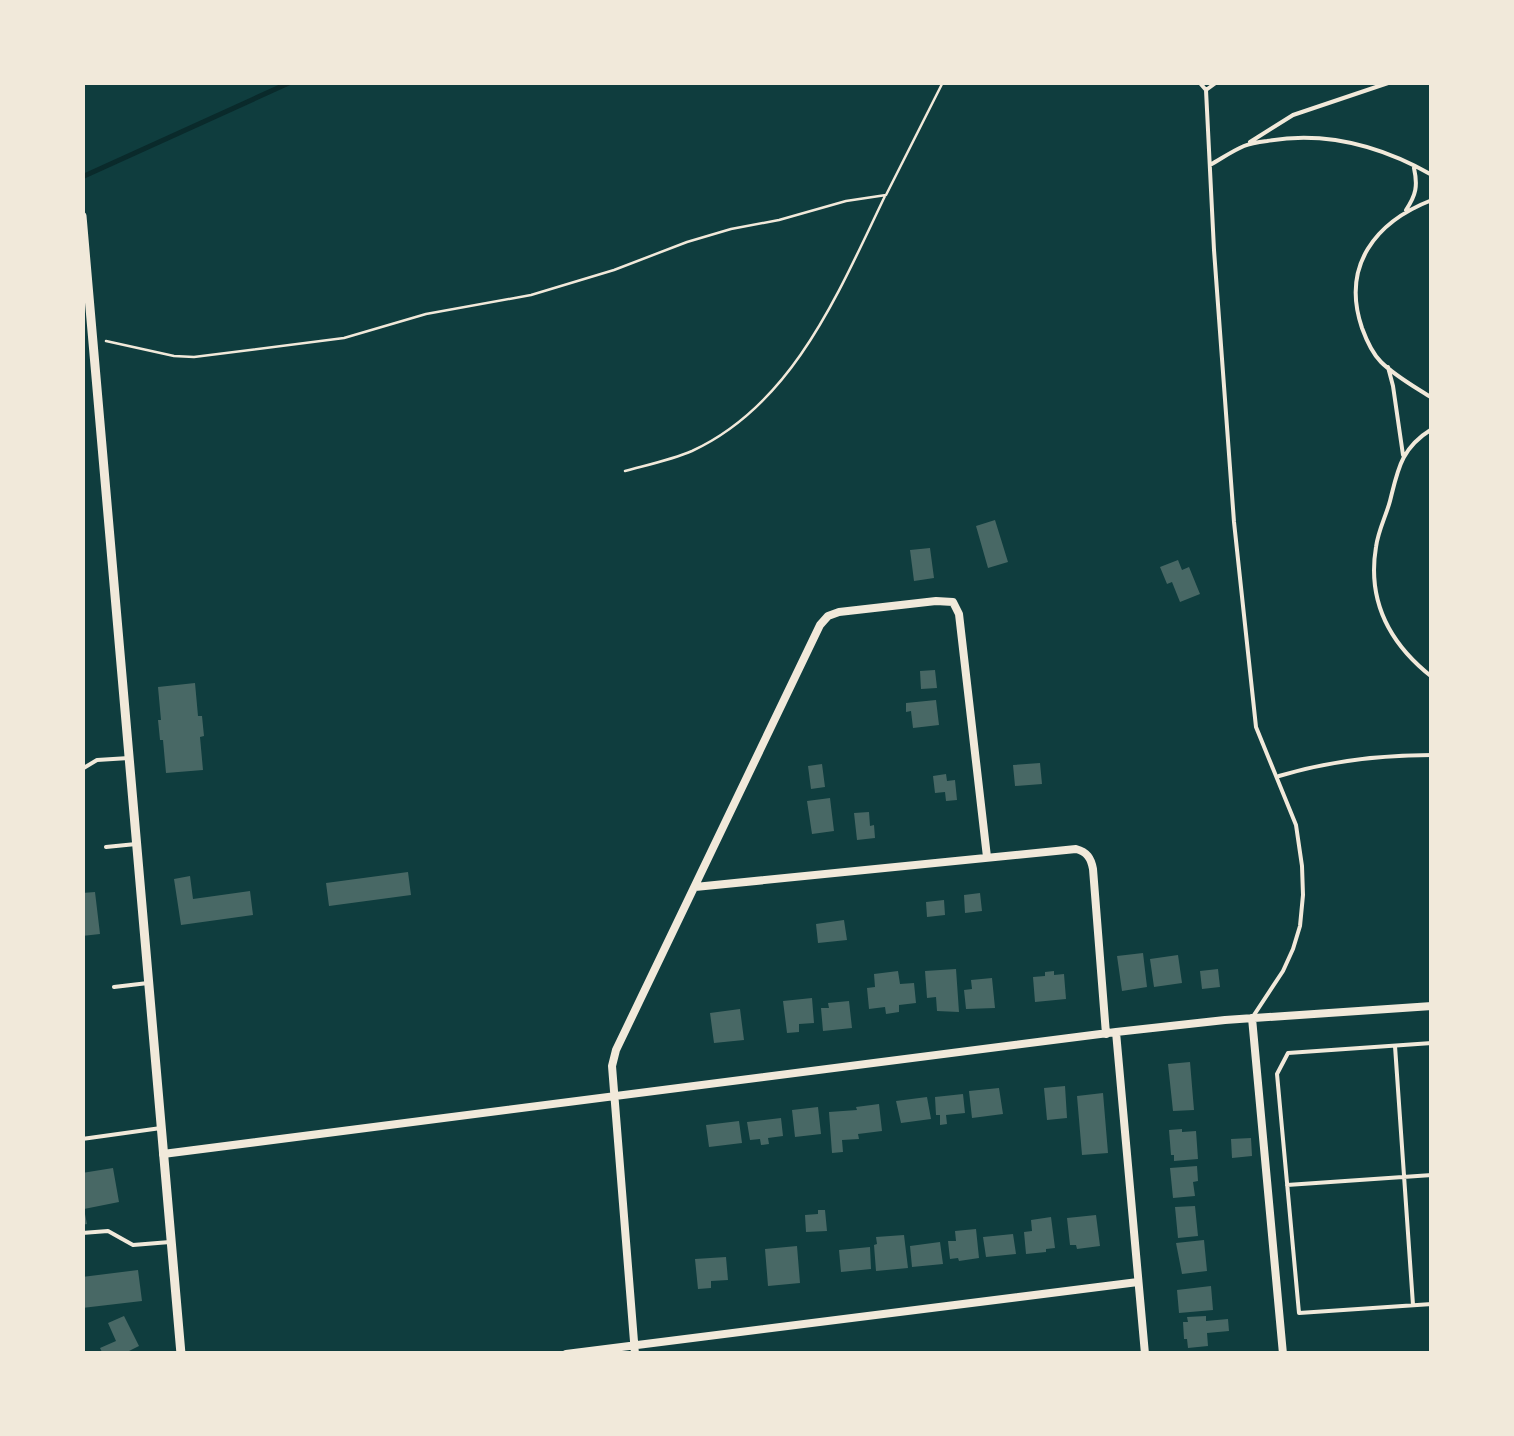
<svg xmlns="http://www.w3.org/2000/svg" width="1514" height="1436" font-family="Cabin,sans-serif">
  <rect width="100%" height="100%" fill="#0f3d3e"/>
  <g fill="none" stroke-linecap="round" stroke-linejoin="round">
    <path stroke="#0a2a2b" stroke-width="5" d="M 82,177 L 291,82"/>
  </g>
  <path fill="#486865" d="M 995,520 L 1008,562 L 988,568 L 976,526 Z
    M 930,548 L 934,578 L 914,581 L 910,550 Z
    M 1178,560 L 1182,570 L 1189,567 L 1200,594 L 1180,602 L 1172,582 L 1167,584 L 1160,567 Z
    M 935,670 L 937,688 L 921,689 L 920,671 Z
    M 195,683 L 198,716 L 202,716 L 204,736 L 200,737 L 203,770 L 166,773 L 163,740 L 160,740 L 158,720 L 161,720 L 158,687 Z
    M 936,700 L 939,725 L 913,728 L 911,711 L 906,712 L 906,703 Z
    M 1040,763 L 1042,784 L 1015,786 L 1013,765 Z
    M 822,764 L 825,787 L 811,789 L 808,766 Z
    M 946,774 L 947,781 L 955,780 L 957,800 L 946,801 L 945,792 L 935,793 L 933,776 Z
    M 830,798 L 834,831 L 812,834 L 807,801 Z
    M 869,812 L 870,826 L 874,825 L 875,838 L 857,840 L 854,813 Z
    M 408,872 L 411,895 L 329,906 L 326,883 Z
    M 190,876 L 193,899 L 250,891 L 253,915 L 181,925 L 174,879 Z
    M 95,892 L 100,934 L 82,936 L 82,893 Z
    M 980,893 L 982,911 L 965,913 L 964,895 Z
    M 944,900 L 945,915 L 927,917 L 926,902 Z
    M 844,920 L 847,940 L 818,943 L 816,924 Z
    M 1143,953 L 1147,987 L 1122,991 L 1117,956 Z
    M 1178,955 L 1182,983 L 1154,987 L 1150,959 Z
    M 956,969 L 959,1012 L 937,1011 L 936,997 L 927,998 L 925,971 Z
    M 1218,969 L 1220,987 L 1202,989 L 1200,971 Z
    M 898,971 L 900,984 L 914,983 L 916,1003 L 899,1005 L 899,1012 L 886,1014 L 885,1007 L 869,1009 L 867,988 L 875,987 L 874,974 Z
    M 1054,971 L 1054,975 L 1064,974 L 1066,999 L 1035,1002 L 1033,977 L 1045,976 L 1045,972 Z
    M 992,978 L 995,1008 L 966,1009 L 964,990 L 972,989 L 971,980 Z
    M 812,998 L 814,1023 L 799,1024 L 799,1032 L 787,1033 L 783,1001 Z
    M 849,1001 L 852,1028 L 823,1031 L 821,1008 L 829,1008 L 828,1003 Z
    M 740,1009 L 744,1040 L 714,1043 L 710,1013 Z
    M 1190,1062 L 1194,1110 L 1173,1111 L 1168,1064 Z
    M 1065,1086 L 1067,1118 L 1047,1120 L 1044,1088 Z
    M 999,1088 L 1003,1114 L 972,1118 L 969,1091 Z
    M 1103,1093 L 1108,1153 L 1082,1155 L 1077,1096 Z
    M 963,1094 L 965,1113 L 946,1115 L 947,1124 L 940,1125 L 940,1115 L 936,1115 L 935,1097 Z
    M 927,1097 L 931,1119 L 901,1123 L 896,1101 Z
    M 879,1104 L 882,1131 L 858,1134 L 859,1139 L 842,1140 L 843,1152 L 832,1153 L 829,1112 L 857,1110 L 856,1107 Z
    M 818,1107 L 821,1134 L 795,1137 L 792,1110 Z
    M 781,1118 L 783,1136 L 768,1138 L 769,1144 L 761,1145 L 760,1139 L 750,1140 L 747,1122 Z
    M 739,1121 L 742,1143 L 709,1147 L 706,1125 Z
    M 1182,1129 L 1182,1132 L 1196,1131 L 1198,1159 L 1174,1161 L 1174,1155 L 1171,1155 L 1169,1130 Z
    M 1251,1138 L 1252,1156 L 1232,1158 L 1231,1139 Z
    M 1197,1166 L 1198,1181 L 1193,1182 L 1195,1196 L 1173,1198 L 1170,1168 Z
    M 113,1168 L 119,1202 L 84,1209 L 87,1224 L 82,1225 L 82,1173 Z
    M 1195,1206 L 1198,1236 L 1178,1238 L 1175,1207 Z
    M 818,1210 L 825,1210 L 827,1231 L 806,1232 L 805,1215 L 818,1214 Z
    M 1096,1215 L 1100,1246 L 1077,1249 L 1076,1245 L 1070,1245 L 1067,1218 Z
    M 1051,1217 L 1055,1248 L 1046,1249 L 1046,1252 L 1026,1254 L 1024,1232 L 1032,1231 L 1031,1220 Z
    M 976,1229 L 979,1258 L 959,1261 L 958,1258 L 950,1259 L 948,1241 L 956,1241 L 955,1231 Z
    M 1013,1234 L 1016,1254 L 986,1257 L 983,1237 Z
    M 904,1235 L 908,1268 L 876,1271 L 874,1245 L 877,1244 L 876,1237 Z
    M 1204,1240 L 1207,1271 L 1182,1274 L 1176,1243 Z
    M 940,1242 L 943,1264 L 912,1267 L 910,1246 Z
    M 797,1246 L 800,1283 L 768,1286 L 765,1249 Z
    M 870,1247 L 871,1269 L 841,1272 L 839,1250 Z
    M 726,1257 L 728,1280 L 711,1281 L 711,1288 L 698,1289 L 695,1259 Z
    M 138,1270 L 142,1301 L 82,1308 L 82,1277 Z
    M 1211,1286 L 1213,1310 L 1179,1313 L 1177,1290 Z
    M 124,1316 L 139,1346 L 123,1354 L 103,1354 L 100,1348 L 116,1341 L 108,1323 Z
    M 1206,1316 L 1206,1321 L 1228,1319 L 1229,1331 L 1207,1333 L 1208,1346 L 1188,1348 L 1187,1339 L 1184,1339 L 1183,1322 L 1188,1322 L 1187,1317 Z"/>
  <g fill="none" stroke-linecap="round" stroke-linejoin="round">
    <path stroke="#f1e9da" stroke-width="2.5" d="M 106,341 L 174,356 L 194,357 L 344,338 L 426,314 L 531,295 L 614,270 L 687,242 L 731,229 L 779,220 L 846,201 L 886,195 L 943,82
      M 625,471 C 647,465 671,460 692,451 C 794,404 839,291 885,196"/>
    <path stroke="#f1e9da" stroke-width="4" d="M 1199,82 L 1206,90 L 1214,250 L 1234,522 L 1256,727 L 1296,825 L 1302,866 L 1303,895 L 1300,926 L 1293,949 L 1283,971 L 1252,1018
      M 1206,90 L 1217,82
      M 1250,142 L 1293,115 L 1391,82
      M 1210,165 C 1221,159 1232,151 1244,146 C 1251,143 1259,142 1267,141 C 1324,131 1381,146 1432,175
      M 1432,200 C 1375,222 1341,266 1362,328 C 1366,339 1372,353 1381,362 C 1395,376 1415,387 1432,398
      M 1406,210 C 1416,195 1418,186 1414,168
      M 1388,367 L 1393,386 L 1403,455
      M 1432,429 C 1401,448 1398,469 1390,501 C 1386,516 1378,531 1376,547 C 1367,601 1390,644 1432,677
      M 82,769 L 97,760 L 129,758
      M 1279,776 C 1329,761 1378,755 1432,755
      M 1432,803 L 1432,810
      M 106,847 L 136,844
      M 114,987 L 148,983
      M 1432,1043 L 1288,1053 L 1277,1074 L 1299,1313 L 1432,1304
      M 1395,1046 L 1413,1305
      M 82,1139 L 161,1128
      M 1287,1185 L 1432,1175
      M 82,1233 L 108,1231 L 133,1245 L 170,1242"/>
    <path stroke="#f1e9da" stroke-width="8" d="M 695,887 L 1076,849 C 1087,852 1091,858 1093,869 L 1106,1034
      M 1252,1018 L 1283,1354
      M 1116,1032 L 1145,1354
      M 163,1154 L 1116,1032 L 1225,1020 L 1432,1006
      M 566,1354 L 1138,1282
      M 635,1354 L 612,1066 L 616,1050 L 820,625 L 828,616 L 839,612 L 936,601 L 953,602 L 959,614 L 987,857"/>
    <path stroke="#f1e9da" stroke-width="9" d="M 82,216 L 181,1354"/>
  </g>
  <rect width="1514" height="1436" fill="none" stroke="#f1e9da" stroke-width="170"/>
</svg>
